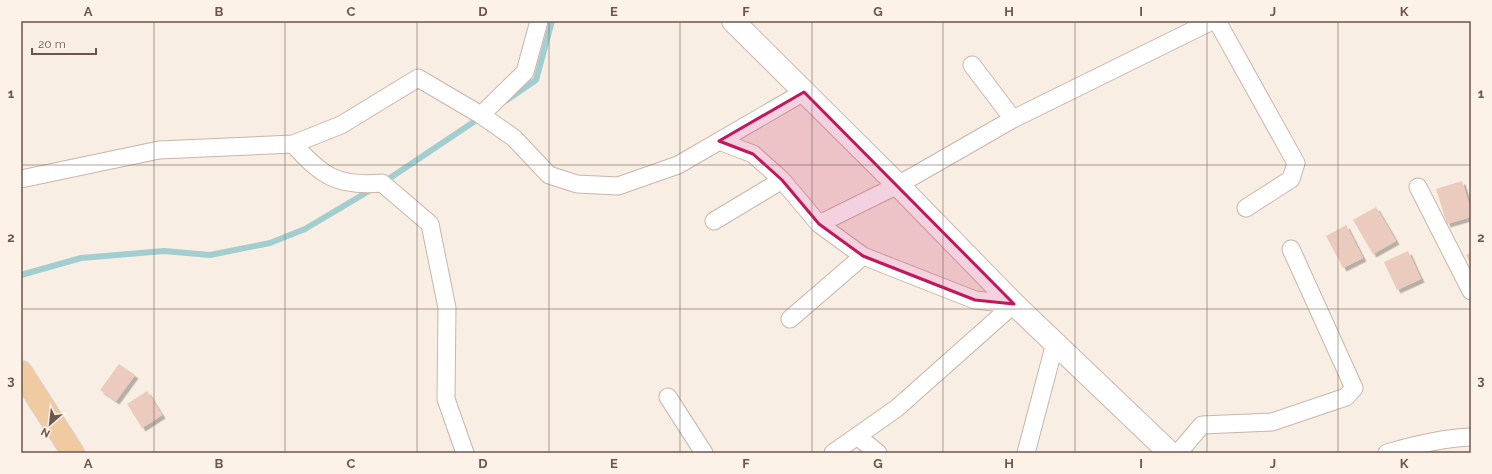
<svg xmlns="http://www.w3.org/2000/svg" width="1492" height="474" font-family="Raleway,sans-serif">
  <defs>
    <filter id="shadow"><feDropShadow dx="3.5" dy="3.5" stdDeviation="0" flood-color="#0004"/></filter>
  </defs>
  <rect width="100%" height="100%" fill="#f9eee3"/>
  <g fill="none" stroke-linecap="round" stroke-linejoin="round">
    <path stroke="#a2ced0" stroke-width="6" d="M 507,100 L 536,80 L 552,21
      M 384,182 L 481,117
      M 21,275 L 81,258 L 164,251 L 210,255 L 270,243 L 305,229 L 374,188"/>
  </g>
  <path fill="#ebcbbe" filter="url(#shadow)" d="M 1462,181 L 1471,210 L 1471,217 L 1447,224 L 1436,189 Z
    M 1376,207 L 1396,241 L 1373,254 L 1353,220 Z
    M 1346,225 L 1363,258 L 1343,268 L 1326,236 Z
    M 1408,251 L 1421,279 L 1397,290 L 1384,262 Z
    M 1471,253 L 1471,265 L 1466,255 Z
    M 119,364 L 135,375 L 116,401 L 100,390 Z
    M 147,391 L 162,415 L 142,428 L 127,404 Z"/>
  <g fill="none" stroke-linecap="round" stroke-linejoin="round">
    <g stroke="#c8b5ab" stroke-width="19">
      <path id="street" d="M 1217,21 L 1296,163 L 1291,179 L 1246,208
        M 972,65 L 1013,119
        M 481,115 L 525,72 L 539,21
        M 719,141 L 753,154 L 782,180
        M 293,144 C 322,176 337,187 382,183 L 430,224 L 447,308 L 446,399 L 465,453
        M 21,179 L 159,150 L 293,144 L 341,125 L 418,78 L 481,115 L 514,138 L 549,175 L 577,184 L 618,186 L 678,165 L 804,92
        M 1418,187 L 1471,291
        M 714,221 L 782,180 L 819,224
        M 863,256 L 819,224 L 898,185 L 1013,119 L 1212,21
        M 790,319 L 863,256 L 975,300 L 1014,304
        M 668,397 L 704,453
        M 857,436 L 878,453
        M 833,453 L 897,408 L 1014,304
        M 1026,453 L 1055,343
        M 1178,453 L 1202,425 L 1272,422 L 1346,397 L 1354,388 L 1291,249
        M 1387,453 C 1414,445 1442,438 1471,437"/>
    </g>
    <g stroke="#cdb7ac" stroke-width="24">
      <path id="secondary" d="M 733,21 L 898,185 L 1014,304 L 1170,453"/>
    </g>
    <g stroke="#d6cfcd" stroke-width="24">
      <path id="primary" d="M 21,372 L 73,453"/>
    </g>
    <use href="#street" stroke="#fff" stroke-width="17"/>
    <use href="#secondary" stroke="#fff" stroke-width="22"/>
    <use href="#primary" stroke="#f0cba2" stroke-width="22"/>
  </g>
  <path fill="#c2185b" fill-opacity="0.2" stroke="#c2185b" stroke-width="3" stroke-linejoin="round" d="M 804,92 L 1014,304 L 975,300 L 863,256 L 819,224 L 782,180 L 753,154 L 719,141 Z"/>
  <path fill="none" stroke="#6e544c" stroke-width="1" stroke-opacity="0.55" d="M 154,21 L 154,453M 285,21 L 285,453M 417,21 L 417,453M 549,21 L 549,453M 680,21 L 680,453M 812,21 L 812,453M 943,21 L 943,453M 1075,21 L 1075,453M 1207,21 L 1207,453M 1338,21 L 1338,453M 21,165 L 1471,165M 21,309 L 1471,309"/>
  <rect width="1492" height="474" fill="none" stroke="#fcf2e8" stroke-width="44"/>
  <g transform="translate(50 424) rotate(208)" stroke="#fcf2e8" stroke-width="3" paint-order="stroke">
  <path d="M0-3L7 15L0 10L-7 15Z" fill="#6e544c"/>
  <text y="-6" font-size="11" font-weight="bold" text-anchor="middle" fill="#6e544c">N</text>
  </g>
  <path d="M32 48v6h64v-6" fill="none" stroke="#6e544c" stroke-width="2"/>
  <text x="38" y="48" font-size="12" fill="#6e544c" stroke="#fcf2e8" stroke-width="3" paint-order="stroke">20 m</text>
  <rect x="22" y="22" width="1448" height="430" fill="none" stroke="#6e544c" stroke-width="1.5"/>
  <g font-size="13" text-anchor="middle" font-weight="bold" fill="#6e544c">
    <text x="88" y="16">A</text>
    <text x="219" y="16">B</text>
    <text x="351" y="16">C</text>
    <text x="483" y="16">D</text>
    <text x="614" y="16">E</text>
    <text x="746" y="16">F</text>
    <text x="878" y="16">G</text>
    <text x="1009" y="16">H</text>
    <text x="1141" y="16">I</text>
    <text x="1273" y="16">J</text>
    <text x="1404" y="16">K</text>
    <text x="11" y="98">1</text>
    <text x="1481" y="98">1</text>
    <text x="11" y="242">2</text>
    <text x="1481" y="242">2</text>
    <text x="11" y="385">3</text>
    <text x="1481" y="385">3</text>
    <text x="88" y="468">A</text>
    <text x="219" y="468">B</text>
    <text x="351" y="468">C</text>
    <text x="483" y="468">D</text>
    <text x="614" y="468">E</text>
    <text x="746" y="468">F</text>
    <text x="878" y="468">G</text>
    <text x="1009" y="468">H</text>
    <text x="1141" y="468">I</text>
    <text x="1273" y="468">J</text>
    <text x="1404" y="468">K</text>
  </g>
</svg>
